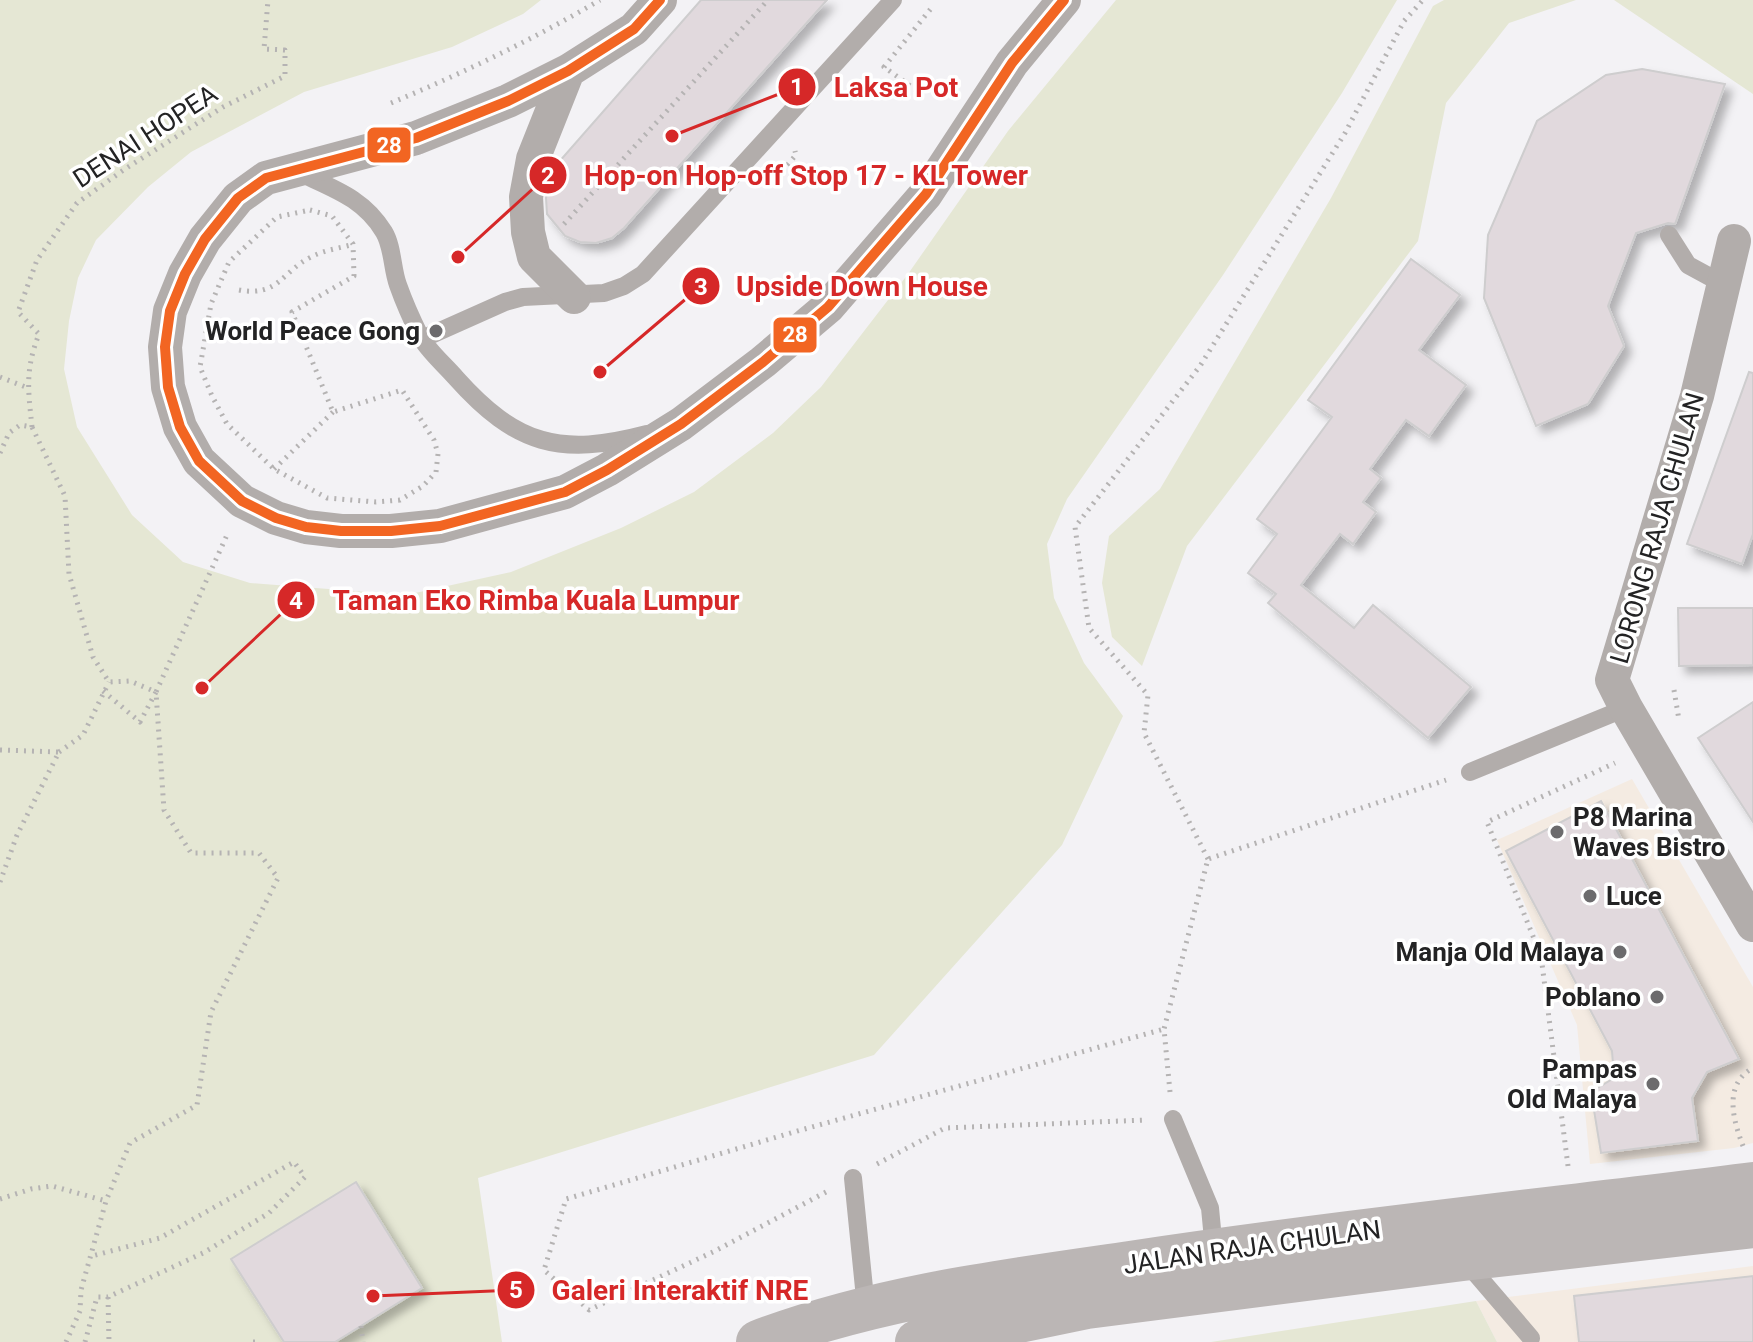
<svg xmlns="http://www.w3.org/2000/svg" width="1753" height="1342" font-family="Roboto,sans-serif">
  <defs>
    <filter id="shadow"><feDropShadow dx="7" dy="7" stdDeviation="4" flood-color="#0004"/></filter>
  </defs>
  <rect width="100%" height="100%" fill="#f3f2f5"/>
  <path fill="#f4ebe2" d="M 1632,779 L 1753,987 L 1753,1143 L 1734,1148 L 1590,1164 L 1577,1025 L 1497,840 Z
    M 1753,1266 L 1753,1342 L 1497,1342 L 1476,1301 Z"/>
  <path fill="#e5e7d4" d="M 0,0 L 541,0 L 523,14 L 452,47 L 304,92 L 191,152 L 148,187 L 96,240 L 78,278 L 69,321 L 64,369 L 77,427 L 132,515 L 183,562 L 250,583 L 406,595 L 511,572 L 621,528 L 694,492 L 773,433 L 821,387 L 908,274 L 1008,131 L 1116,0 L 1397,0 L 1342,93 L 1223,275 L 1067,499 L 1047,544 L 1054,598 L 1084,663 L 1123,716 L 1062,845 L 874,1055 L 478,1178 L 502,1342 L 0,1342 Z
    M 1444,0 L 1576,0 L 1509,23 L 1446,103 L 1418,241 L 1187,546 L 1142,666 L 1112,637 L 1102,583 L 1109,536 L 1160,489 L 1331,198 L 1433,6 Z
    M 1614,0 L 1753,0 L 1753,94 Z
    M 1476,1301 L 1497,1342 L 1211,1342 Z"/>
  <path fill="#e1d9dd" stroke="#cecdce" stroke-width="2" filter="url(#shadow)" d="M 701,0 L 827,0 L 624,228 L 612,238 L 596,243 L 580,242 L 565,236 L 547,214 L 546,198 L 551,171 Z
    M 1642,69 L 1725,84 L 1675,224 L 1668,223 L 1636,233 L 1608,306 L 1624,346 L 1588,404 L 1536,426 L 1484,298 L 1488,235 L 1537,121 L 1606,75 Z
    M 1411,259 L 1460,295 L 1419,350 L 1466,385 L 1429,436 L 1406,420 L 1370,469 L 1381,478 L 1363,502 L 1376,512 L 1353,544 L 1340,534 L 1301,585 L 1354,628 L 1373,605 L 1471,687 L 1428,738 L 1268,603 L 1276,594 L 1248,573 L 1277,534 L 1257,519 L 1332,417 L 1308,400 Z
    M 1749,372 L 1753,373 L 1753,534 L 1742,564 L 1687,544 Z
    M 1678,608 L 1753,608 L 1753,665 L 1679,666 Z
    M 1753,702 L 1753,822 L 1698,738 Z
    M 1601,801 L 1739,1059 L 1707,1072 L 1692,1098 L 1698,1141 L 1601,1153 L 1591,1092 L 1614,1078 L 1612,1051 L 1506,851 Z
    M 356,1182 L 422,1288 L 335,1342 L 284,1342 L 231,1259 Z
    M 1753,1276 L 1753,1342 L 1579,1342 L 1574,1296 Z"/>
  <g fill="none" stroke-linecap="round" stroke-linejoin="round">
    <path stroke="#b5b3b3" stroke-width="5" stroke-dasharray="2 6" stroke-linecap="butt" d="M 923,95 L 884,67 L 933,6
      M 391,103 C 463,73 532,40 600,0
      M 782,171 L 796,155 L 795,151
      M 310,210 L 332,216 L 353,244 L 354,276 L 292,312 L 333,412 L 402,390 L 434,440 L 438,454 L 436,472 L 423,486 L 400,500 L 376,502 L 327,498 L 274,469 L 227,424 L 212,396 L 200,367 L 211,304 L 229,262 L 277,217 Z
      M 564,224 L 768,0
      M 239,290 C 279,297 281,272 311,257 C 324,250 341,248 354,244
      M 0,377 L 28,388
      M 32,427 C 28,389 25,370 39,334 L 18,312 L 37,260 L 77,203 L 125,169 L 223,107 L 285,76 L 285,50 L 264,49 L 268,0
      M 0,453 L 9,433 L 20,425 L 32,427 L 65,496 L 69,574 L 93,657 L 109,682 L 130,681 L 156,692 L 227,535
      M 274,469 L 333,412
      M 1674,690 L 1679,720
      M 103,691 L 140,722 L 156,692
      M 0,750 L 59,752 L 17,835 L 0,882
      M 59,752 L 83,735 L 109,682
      M 1208,859 L 1144,733 L 1148,695 L 1089,628 L 1075,527 L 1200,366 L 1345,133 L 1404,21 L 1423,0
      M 1170,1092 L 1164,1029 L 1208,859 L 1446,780
      M 1743,1146 C 1733,1120 1723,1084 1753,1068
      M 877,1164 L 945,1128 L 1146,1120
      M 1568,1166 L 1541,956 L 1487,822 L 1615,763
      M 826,1192 L 715,1251 L 589,1310 L 544,1270 L 566,1199 L 801,1130 L 1164,1029
      M 0,1199 L 31,1189 L 52,1186 L 106,1201
      M 108,1297 L 109,1342
      M 361,1326 L 363,1342
      M 66,1342 L 80,1311 L 81,1290 L 106,1201 L 130,1143 L 197,1105 L 211,1012 L 278,878 L 259,853 L 191,853 L 164,810 L 156,692
      M 85,1342 L 97,1297 L 108,1297 L 203,1253 L 269,1213 L 305,1177 L 294,1162 L 160,1238 L 92,1256
      M 253,1342 L 255,1342"/>
    <path stroke="#b2adab" stroke-width="18" d="M 296,171 C 331,188 363,197 384,232 C 393,247 392,269 398,285 C 404,302 412,320 420,336 C 428,351 445,365 456,378 C 516,445 560,457 647,434
      M 1669,235 L 1688,265 L 1723,284
      M 422,339 L 505,302 L 523,297 L 604,293 L 624,286 L 643,274 L 893,0
      M 1470,772 L 1626,708
      M 1173,1119 L 1210,1208 L 1214,1250
      M 853,1178 L 866,1308
      M 1465,1261 L 1531,1338"/>
    <path stroke="#b2adab" stroke-width="34" d="M 660,0 L 634,29 L 568,71 L 508,101 L 416,138 L 266,178 L 238,198 L 205,239 L 185,274 L 170,311 L 165,347 L 168,387 L 180,427 L 199,461 L 242,501 L 276,518 L 306,527 L 341,531 L 391,531 L 440,526 L 565,492 L 607,470 L 681,424 L 763,362 L 828,307 L 926,194 L 1012,63 L 1064,0
      M 568,71 L 533,159 L 526,197 L 528,232 L 534,257 L 574,297
      M 1734,241 L 1697,396 L 1612,680 L 1626,708 L 1753,925"/>
    <path stroke="#bbb6b5" stroke-width="44" d="M 758,1342 C 877,1297 1005,1281 1130,1263 C 1337,1232 1545,1210 1753,1184
      M 917,1342 L 1087,1307 L 1463,1259 L 1753,1226"/>
    <g stroke="#fff" stroke-width="16">
      <path id="bus-1" d="M 660,0 L 634,29 L 568,71 L 508,101 L 416,138 L 266,178 L 238,198 L 205,239 L 185,274 L 170,311 L 165,347 L 168,387 L 180,427 L 199,461 L 242,501 L 276,518 L 306,527 L 341,531 L 391,531 L 440,526 L 565,492 L 607,470 L 681,424 L 763,362 L 828,307 L 926,194 L 1012,63 L 1064,0"/>
    </g>
    <use href="#bus-1" stroke="#f26522" stroke-width="10"/>
  </g>
  <g fill="#6c6b6d" stroke="#fff" stroke-width="3">
    <circle cx="436" cy="331" r="8"/>
    <circle cx="1557" cy="832" r="8"/>
    <circle cx="1590" cy="896" r="8"/>
    <circle cx="1620" cy="952" r="8"/>
    <circle cx="1657" cy="997" r="8"/>
    <circle cx="1653" cy="1084" r="8"/>
  </g>
  <g text-anchor="middle" stroke-width="7" stroke-linejoin="round" paint-order="stroke">
    <g font-size="26" fill="#232324" stroke="#fff">
      <text transform="translate(145 136) rotate(-33)" y="9">DENAI HOPEA</text>
      <text transform="translate(1657 528) rotate(-74)" y="9">LORONG RAJA CHULAN</text>
      <text transform="translate(1252 1247) rotate(-8)" y="9">JALAN RAJA CHULAN</text>
    </g>
    <g font-size="26" font-weight="bold" fill="#232324" stroke="#fff" text-anchor="end">
      <text x="420" y="340">World Peace Gong</text>
      <text x="1573" y="826" text-anchor="start">P8 Marina<tspan x="1573" dy="30">Waves Bistro</tspan></text>
      <text x="1606" y="905" text-anchor="start">Luce</text>
      <text x="1604" y="961">Manja Old Malaya</text>
      <text x="1641" y="1006">Poblano</text>
      <text x="1637" y="1078">Pampas<tspan x="1637" dy="30">Old Malaya</tspan></text>
    </g>
  </g>
  <path fill="none" stroke="#d62828" stroke-width="3" d="M672 136L797 87M458 257L548 175M600 372L701 286M202 688L296 600M373 1296L516 1290"/>
  <g fill="#d62828" stroke="#fff" stroke-width="3">
    <circle cx="672" cy="136" r="8"/>
    <circle cx="458" cy="257" r="8"/>
    <circle cx="600" cy="372" r="8"/>
    <circle cx="202" cy="688" r="8"/>
    <circle cx="373" cy="1296" r="8"/>
    <circle cx="797" cy="87" r="20"/>
    <circle cx="548" cy="175" r="20"/>
    <circle cx="701" cy="286" r="20"/>
    <circle cx="296" cy="600" r="20"/>
    <circle cx="516" cy="1290" r="20"/>
  </g>
  <g font-size="24" text-anchor="middle" font-weight="bold" fill="#fff">
    <text x="797" y="95">1</text>
    <text x="548" y="184">2</text>
    <text x="701" y="295">3</text>
    <text x="296" y="609">4</text>
    <text x="516" y="1298">5</text>
  </g>
  <g font-size="28" text-anchor="middle" font-weight="bold" fill="#d62828" stroke="#fff" stroke-width="7" stroke-linejoin="round" paint-order="stroke">
    <text x="896" y="97">Laksa Pot</text>
    <text x="806" y="185">Hop-on Hop-off Stop 17 - KL Tower</text>
    <text x="862" y="296">Upside Down House</text>
    <text x="536" y="610">Taman Eko Rimba Kuala Lumpur</text>
    <text x="680" y="1300">Galeri Interaktif NRE</text>
  </g>
  <g stroke="#fff" stroke-width="3">
    <rect x="366" y="126" width="46" height="38" rx="8" fill="#f26522"/>
    <rect x="772" y="316" width="46" height="38" rx="8" fill="#f26522"/>
  </g>
  <g font-size="22" text-anchor="middle" font-weight="bold" fill="#fff">
    <text x="389" y="153">28</text>
    <text x="795" y="342">28</text>
  </g>
</svg>
